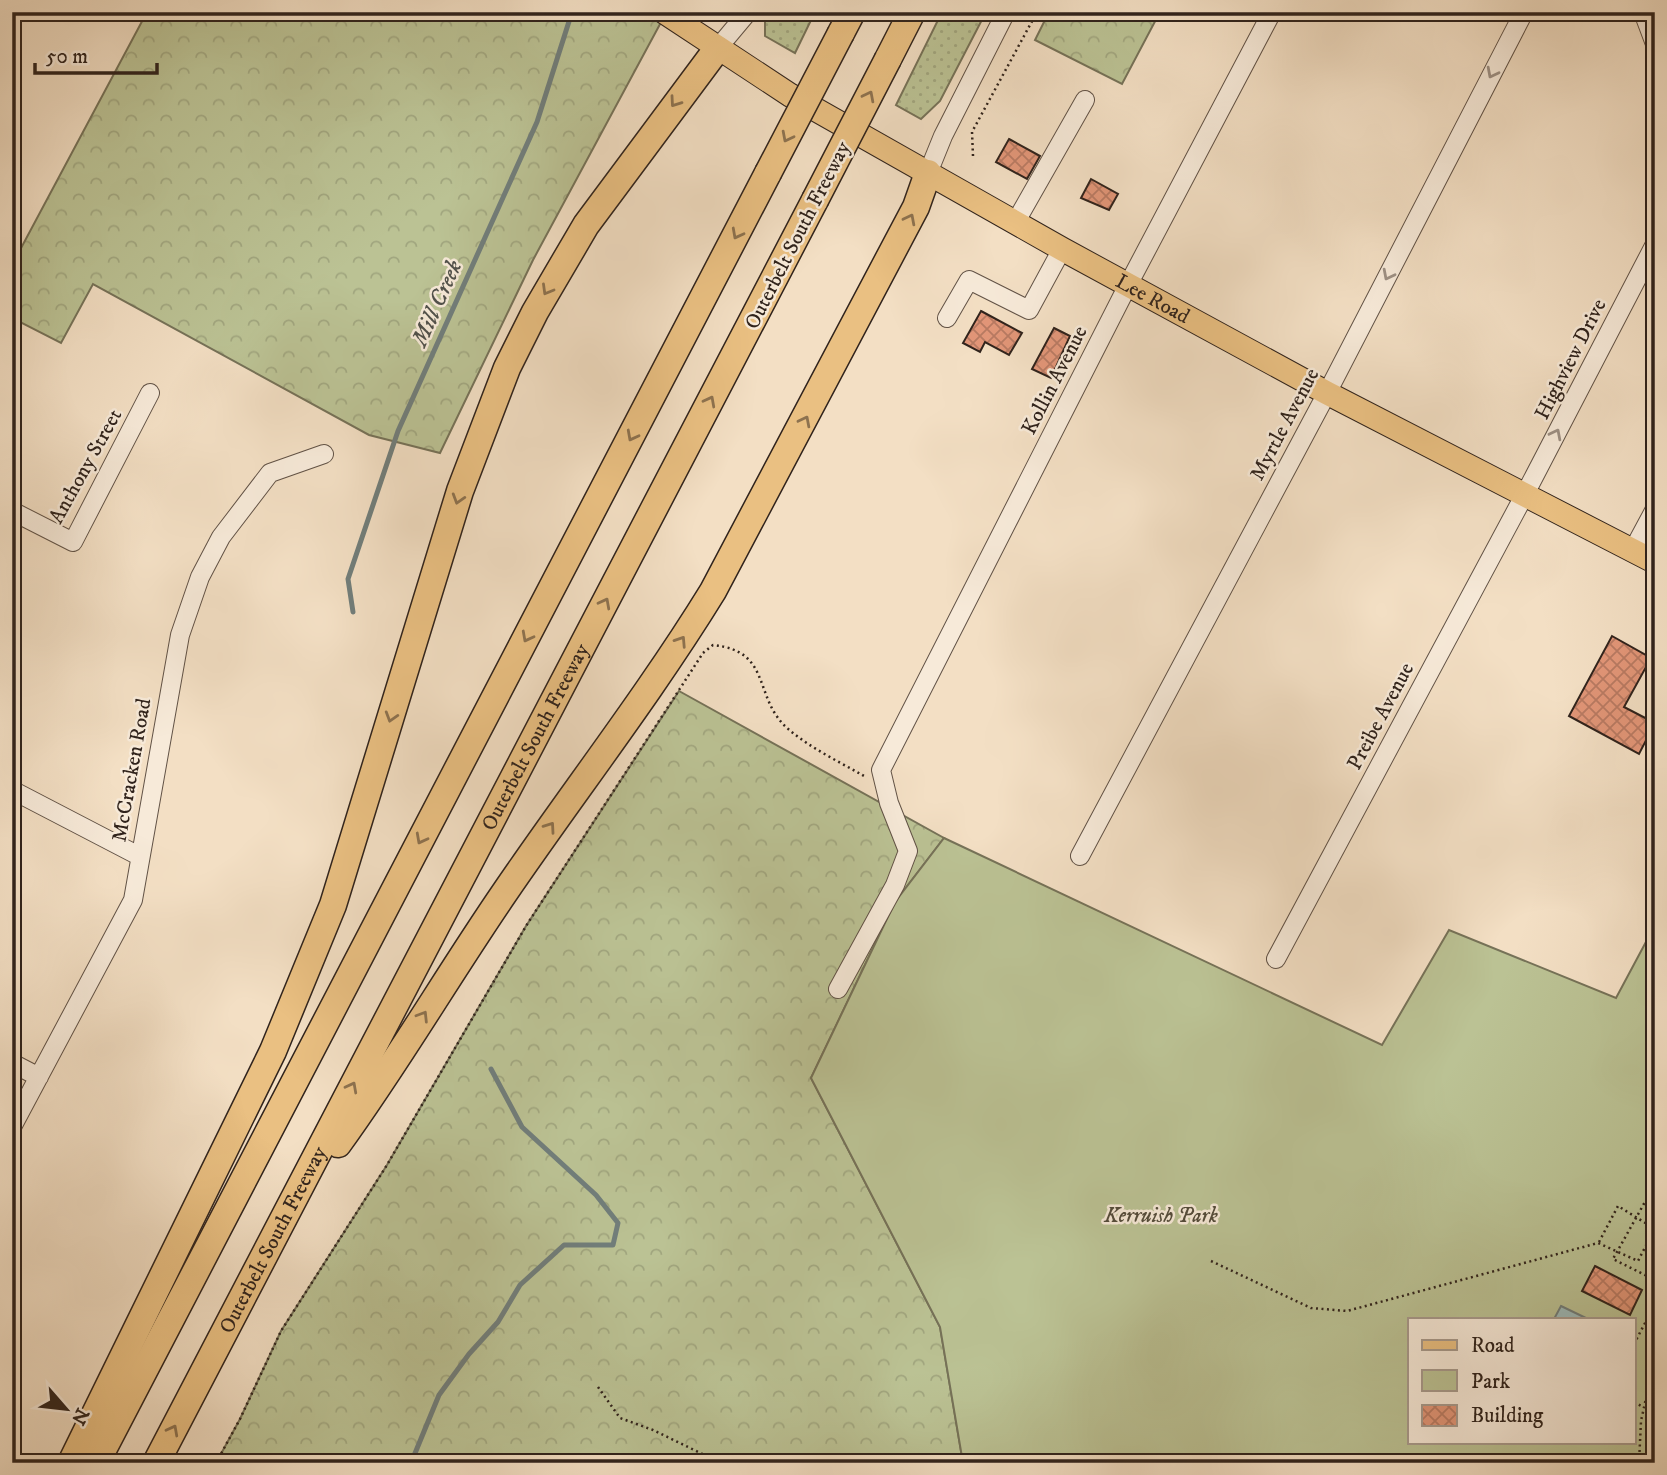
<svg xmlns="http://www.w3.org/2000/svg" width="1667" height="1475" font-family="'IM FELL DW Pica',serif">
  <defs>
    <pattern id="grass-dots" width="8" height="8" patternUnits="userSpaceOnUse" patternTransform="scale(1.75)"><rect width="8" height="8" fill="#bbc294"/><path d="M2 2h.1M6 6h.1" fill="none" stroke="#a1a67f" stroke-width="1.8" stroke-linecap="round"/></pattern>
    <pattern id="forest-crowns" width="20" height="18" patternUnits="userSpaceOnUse" patternTransform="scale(1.75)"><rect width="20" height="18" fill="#bbc294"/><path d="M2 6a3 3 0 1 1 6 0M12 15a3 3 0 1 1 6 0" fill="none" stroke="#a1a67f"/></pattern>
    <pattern id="building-cross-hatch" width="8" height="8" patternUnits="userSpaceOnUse" patternTransform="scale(1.75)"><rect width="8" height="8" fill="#e29678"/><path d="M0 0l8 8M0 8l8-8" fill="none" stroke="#b87a62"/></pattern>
  </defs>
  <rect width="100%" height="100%" fill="#f3dfc4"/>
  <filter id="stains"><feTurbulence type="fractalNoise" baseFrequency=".00286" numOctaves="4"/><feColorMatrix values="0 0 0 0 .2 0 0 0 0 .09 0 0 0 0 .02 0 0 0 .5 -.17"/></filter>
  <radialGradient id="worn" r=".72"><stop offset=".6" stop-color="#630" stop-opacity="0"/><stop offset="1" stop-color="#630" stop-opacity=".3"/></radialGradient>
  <path fill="url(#grass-dots)" stroke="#767258" stroke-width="2" d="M 765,12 L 815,12 L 795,53 L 765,36 Z
    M 942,12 L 986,12 L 940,101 L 921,119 L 896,105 Z"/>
  <path fill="url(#forest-crowns)" stroke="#767258" stroke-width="2" d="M 147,12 L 666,13 L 533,260 L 440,453 L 369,435 L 93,284 L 61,343 L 12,318 L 12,265 Z
    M 1049,12 L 1160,12 L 1122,84 L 1035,40 Z
    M 679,691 L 944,838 L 895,902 L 811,1078 L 940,1327 L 963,1463 L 216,1463 L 240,1419 L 281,1331 L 387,1165 L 526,926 Z"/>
  <path fill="#bbc294" stroke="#767258" stroke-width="2" fill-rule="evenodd" d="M 944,838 L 1382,1045 L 1449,930 L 1616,998 L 1655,925 L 1655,1463 L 963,1463 L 940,1327 L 811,1078 L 895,902 ZM 1410,1319 L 1634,1319 L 1634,1442 L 1410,1442 Z"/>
  <path fill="#9dbbba" stroke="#717e7b" stroke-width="2" d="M 1561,1306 L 1588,1319 L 1554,1319 Z"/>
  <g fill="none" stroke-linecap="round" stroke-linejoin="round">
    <path stroke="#717e7b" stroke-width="5" d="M 353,612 L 348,579 L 398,431 L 537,122 L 572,12
      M 411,1463 L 439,1395 L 469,1354 L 498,1322 L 520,1285 L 564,1245 L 613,1245 L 618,1223 L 596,1195 L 522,1127 L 491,1069"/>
  </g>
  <path fill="url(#building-cross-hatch)" stroke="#30231c" stroke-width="2" d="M 1009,139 L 1040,156 L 1027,179 L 996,162 Z
    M 1091,179 L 1118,194 L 1109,210 L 1081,198 Z
    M 981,311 L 1022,333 L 1009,355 L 985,342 L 980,352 L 963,343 Z
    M 1054,328 L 1070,336 L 1051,378 L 1032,369 Z
    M 1612,636 L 1651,658 L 1624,707 L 1655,723 L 1639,754 L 1569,716 Z
    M 1595,1266 L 1642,1290 L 1630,1315 L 1582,1291 Z"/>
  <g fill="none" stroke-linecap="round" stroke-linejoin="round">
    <g stroke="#615246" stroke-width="20">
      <path id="minor" d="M 1643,12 L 1655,44
        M 717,49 L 748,12
        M 928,173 L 943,136 L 1006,12
        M 1015,223 L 1085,100
        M 947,318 L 969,280 L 1029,310 L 1062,249
        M 12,511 L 73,542 L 150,393
        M 1633,550 L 1655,509
        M 12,790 L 139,856
        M 1080,856 L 1327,393 L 1524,12
        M 1276,959 L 1525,494 L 1655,244
        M 838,989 L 895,885 L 908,851 L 889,803 L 881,770 L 1128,285 L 1272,12
        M 12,1063 L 39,1077
        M 12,1127 L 133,900 L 180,635 L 200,577 L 221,537 L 270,473 L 324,454"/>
    </g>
    <g stroke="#30231c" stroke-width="25">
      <g id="major">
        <path id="s1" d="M 664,12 L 790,95 L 1062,249 L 1327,393 L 1655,562"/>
      </g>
    </g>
    <g stroke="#30231c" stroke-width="29">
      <g id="highway">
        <path d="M 841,33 L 852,12"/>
        <path d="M 888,59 L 912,12"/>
        <path d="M 338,1144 C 397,1063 448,975 505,892 C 574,791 649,695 713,591 L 916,207 L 928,173"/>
        <path d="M 71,1463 L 273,1051 L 333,905 L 460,491 L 507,368 L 535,312 L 586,225 L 717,49"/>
        <path d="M 96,1463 L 768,173"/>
        <path id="s2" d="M 156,1463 L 815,200"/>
      </g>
    </g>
    <path stroke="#30231c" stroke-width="2.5" stroke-dasharray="2 3.5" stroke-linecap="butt" d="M 973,156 L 972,132 L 1037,12
      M 1655,1184 L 1613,1259 L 1655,1280
      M 1599,1242 L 1618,1206 L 1655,1229
      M 1211,1261 L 1311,1308 L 1347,1311 L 1598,1243 L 1638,1261 L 1655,1228
      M 1634,1344 L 1655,1304
      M 598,1387 L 620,1418 L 653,1430 L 721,1463
      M 1634,1402 L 1643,1407
      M 216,1463 L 240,1419 L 281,1331 L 387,1165 L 526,926 L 703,653 L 713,645 C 772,651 753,696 786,727 C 808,747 838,761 864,776
      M 1639,1463 L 1641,1421 L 1655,1357"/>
    <use href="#minor" stroke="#f7ead9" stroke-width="18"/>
    <use href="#major" stroke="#eac082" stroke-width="23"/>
    <use href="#highway" stroke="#eac082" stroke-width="26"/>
    <g stroke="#30231c" stroke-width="29" stroke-linecap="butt">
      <path id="highway-bridge" d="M 768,173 L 841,33
        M 815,200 L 888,59"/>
    </g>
    <use href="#highway-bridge" stroke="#eac082" stroke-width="26"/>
  </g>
  <defs><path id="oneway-chevron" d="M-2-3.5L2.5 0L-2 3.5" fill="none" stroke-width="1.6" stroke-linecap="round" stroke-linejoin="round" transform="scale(1.75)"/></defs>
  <g stroke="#9d9084">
    <use href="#oneway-chevron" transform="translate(1492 73) rotate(117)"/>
    <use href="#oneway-chevron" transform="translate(1388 275) rotate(117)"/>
    <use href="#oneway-chevron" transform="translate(1556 434) rotate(-63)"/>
  </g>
  <g stroke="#8d724f">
    <use href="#oneway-chevron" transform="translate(869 96) rotate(-63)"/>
    <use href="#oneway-chevron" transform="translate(675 102) rotate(125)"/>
    <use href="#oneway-chevron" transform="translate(787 137) rotate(117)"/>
    <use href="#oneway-chevron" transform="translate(910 219) rotate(-63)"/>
    <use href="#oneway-chevron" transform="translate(737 234) rotate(118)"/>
    <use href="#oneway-chevron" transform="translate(547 290) rotate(120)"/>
    <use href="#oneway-chevron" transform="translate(710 401) rotate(-62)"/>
    <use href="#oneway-chevron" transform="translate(805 421) rotate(-63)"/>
    <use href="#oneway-chevron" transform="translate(632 436) rotate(118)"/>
    <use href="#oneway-chevron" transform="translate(458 499) rotate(107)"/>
    <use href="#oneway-chevron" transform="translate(605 603) rotate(-62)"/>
    <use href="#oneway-chevron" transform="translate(527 637) rotate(118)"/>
    <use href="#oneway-chevron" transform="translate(681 641) rotate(-57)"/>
    <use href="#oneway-chevron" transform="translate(391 717) rotate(107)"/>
    <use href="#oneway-chevron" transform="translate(550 827) rotate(-55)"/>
    <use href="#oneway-chevron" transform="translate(421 839) rotate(118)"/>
    <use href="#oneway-chevron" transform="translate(423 1016) rotate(-58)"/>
    <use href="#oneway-chevron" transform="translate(352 1087) rotate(-62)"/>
    <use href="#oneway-chevron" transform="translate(173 1430) rotate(-62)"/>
  </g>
  <g text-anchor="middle" stroke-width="5" stroke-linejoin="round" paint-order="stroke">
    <g font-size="21" fill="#30231c" stroke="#f7ead9">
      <text transform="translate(797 235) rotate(-63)" y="7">Outerbelt South Freeway</text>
      <text dy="7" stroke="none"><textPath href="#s1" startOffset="567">Lee Road</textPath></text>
      <text transform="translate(1570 359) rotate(-63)" y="7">Highview Drive</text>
      <text transform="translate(1054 380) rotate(-63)" y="7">Kollin Avenue</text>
      <text transform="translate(1284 424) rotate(-62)" y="7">Myrtle Avenue</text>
      <text transform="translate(85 466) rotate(-61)" y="7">Anthony Street</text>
      <text transform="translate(1380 716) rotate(-62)" y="7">Preibe Avenue</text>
      <text dy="7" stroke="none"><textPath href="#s2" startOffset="819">Outerbelt South Freeway</textPath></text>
      <text transform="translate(131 770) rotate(-80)" y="7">McCracken Road</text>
      <text dy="7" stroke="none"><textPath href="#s2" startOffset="252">Outerbelt South Freeway</textPath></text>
    </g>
    <g font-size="21" font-style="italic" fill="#534b3a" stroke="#f7ead9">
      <text x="1161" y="1222">Kerruish Park</text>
    </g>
    <g font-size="23" font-style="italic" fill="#51514b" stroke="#f7ead9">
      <text transform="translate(436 303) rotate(-66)" y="8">Mill Creek</text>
    </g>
  </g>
  <rect width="1667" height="1475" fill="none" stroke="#f3dfc4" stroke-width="42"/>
  <rect x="14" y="14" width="1639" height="1447" fill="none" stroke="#30231c" stroke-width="3.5"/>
  <rect x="21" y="21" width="1625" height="1433" fill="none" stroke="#30231c" stroke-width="2"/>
  <rect x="1408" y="1318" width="228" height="126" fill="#f7ead9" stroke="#a79a8d" stroke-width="2"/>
  <rect x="1422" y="1340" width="35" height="10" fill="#eac082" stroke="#a79a8d" stroke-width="2"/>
  <text x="1471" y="1352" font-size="21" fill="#30231c">Road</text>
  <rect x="1422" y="1370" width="35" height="21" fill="#bbc294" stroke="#a79a8d" stroke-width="2"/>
  <text x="1471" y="1388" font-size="21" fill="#30231c">Park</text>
  <rect x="1422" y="1405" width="35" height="21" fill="url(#building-cross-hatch)" stroke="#a79a8d" stroke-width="2"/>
  <text x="1471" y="1422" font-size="21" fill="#30231c">Building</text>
  <g transform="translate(66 1409) rotate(118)" stroke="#f7ead9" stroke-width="5" paint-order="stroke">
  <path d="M0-5L12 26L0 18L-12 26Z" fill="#30231c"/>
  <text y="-10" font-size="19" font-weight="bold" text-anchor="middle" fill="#30231c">N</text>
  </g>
  <path d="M35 63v10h122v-10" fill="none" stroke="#30231c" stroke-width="3.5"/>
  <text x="46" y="63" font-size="21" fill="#30231c" stroke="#f7ead9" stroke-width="5" paint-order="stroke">50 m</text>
  <rect width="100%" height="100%" filter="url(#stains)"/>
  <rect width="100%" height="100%" fill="url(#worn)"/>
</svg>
